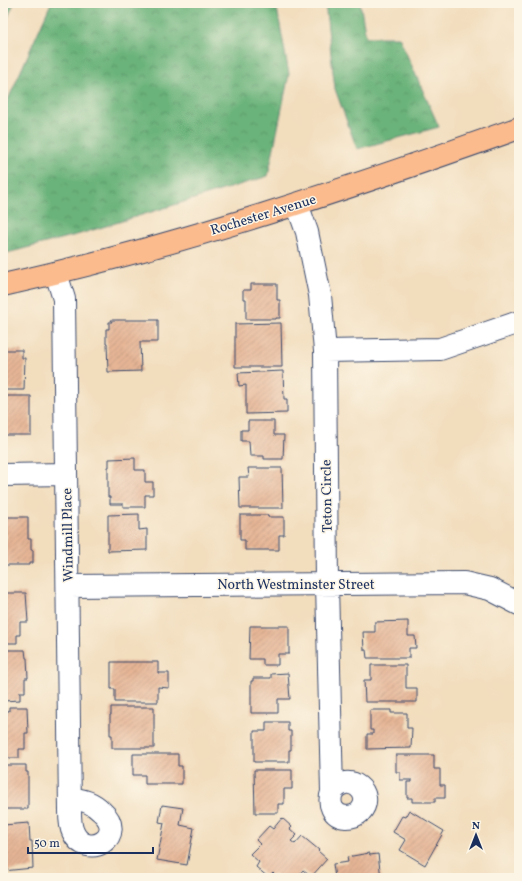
<svg xmlns="http://www.w3.org/2000/svg" width="522" height="881" font-family="Vollkorn,serif">
  <defs>
    <pattern id="forest-crowns" width="20" height="18" patternUnits="userSpaceOnUse"><rect width="20" height="18" fill="#6bb37a"/><path d="M2 6a3 3 0 1 1 6 0M12 15a3 3 0 1 1 6 0" fill="none" stroke="#579267"/></pattern>
    <pattern id="building-hatch" width="6" height="6" patternUnits="userSpaceOnUse"><rect width="6" height="6" fill="#e6b595"/><path d="M-1 1l2-2M0 6l6-6M5 7l2-2" fill="none" stroke="#ba947d"/></pattern>
  </defs>
  <rect width="100%" height="100%" fill="#fcf5e5"/>
  <filter id="ink" filterUnits="userSpaceOnUse"><feTurbulence type="fractalNoise" baseFrequency=".025" numOctaves="2"/><feDisplacementMap in="SourceGraphic" scale="8" xChannelSelector="R" yChannelSelector="G"/><feConvolveMatrix kernelMatrix="1 2 1 2 8 2 1 2 1" color-interpolation-filters="sRGB"/></filter>
  <filter id="wash" filterUnits="userSpaceOnUse"><feTurbulence type="fractalNoise" baseFrequency=".012" numOctaves="4" result="noise"/><feDisplacementMap in="SourceGraphic" scale="16" xChannelSelector="R" yChannelSelector="G"/><feGaussianBlur stdDeviation="0.9" result="paint"/><feColorMatrix in="noise" values="0 0 0 0 0 0 0 0 0 0 0 0 0 0 0 0 0 1.4 0 .05"/><feComposite in="paint" operator="in"/></filter>
  <g filter="url(#wash)">
    <rect width="100%" height="100%" fill="#f2ddbd"/>
    <path fill="url(#forest-crowns)" stroke="#43716c" d="M 3,3 L 14,3 L 3,29 Z
      M 51,3 L 276,3 L 289,74 L 268,176 L 80,234 L 3,254 L 3,111 Z
      M 325,3 L 360,3 L 366,37 L 399,37 L 439,127 L 357,149 L 335,89 Z"/>
    <g id="blocks">
      <path fill="url(#building-hatch)" d="M 251,284 L 277,284 L 277,300 L 280,300 L 280,318 L 276,318 L 276,319 L 246,319 L 246,299 L 243,299 L 243,290 L 251,290 Z
        M 111,320 L 158,320 L 158,342 L 140,342 L 141,371 L 108,372 L 107,343 L 106,343 L 106,329 L 109,329 L 109,322 L 112,322 Z
        M 281,323 L 282,367 L 235,367 L 235,324 Z
        M 4,350 L 22,350 L 22,358 L 25,358 L 24,390 L 3,390 L 3,354 L 4,354 Z
        M 283,371 L 284,399 L 287,399 L 287,413 L 246,414 L 246,385 L 239,386 L 238,373 Z
        M 4,396 L 31,396 L 31,435 L 3,435 Z
        M 248,421 L 274,421 L 274,435 L 284,435 L 283,459 L 264,459 L 264,456 L 250,456 L 249,441 L 241,441 L 241,430 L 248,430 Z
        M 135,458 L 135,470 L 145,470 L 145,482 L 153,482 L 153,495 L 145,495 L 145,507 L 123,507 L 123,504 L 110,504 L 110,497 L 108,497 L 108,467 L 109,467 L 109,459 Z
        M 248,468 L 282,468 L 283,508 L 240,508 L 239,477 L 249,477 Z
        M 139,514 L 139,530 L 147,529 L 147,550 L 108,551 L 108,515 Z
        M 240,515 L 268,515 L 268,517 L 284,517 L 284,535 L 279,535 L 279,550 L 245,550 L 245,540 L 240,540 Z
        M 3,517 L 28,517 L 28,539 L 31,539 L 31,550 L 33,550 L 33,563 L 29,563 L 29,565 L 3,565 L 3,539 L 7,539 L 7,535 L 3,535 Z
        M 3,593 L 26,593 L 28,622 L 20,622 L 20,635 L 17,635 L 17,643 L 3,643 Z
        M 408,621 L 408,636 L 415,636 L 416,648 L 409,648 L 409,658 L 367,658 L 366,650 L 364,650 L 363,632 L 375,632 L 375,622 Z
        M 250,626 L 289,626 L 289,654 L 278,654 L 278,665 L 263,665 L 263,659 L 249,659 Z
        M 4,650 L 25,650 L 26,658 L 27,658 L 28,678 L 25,678 L 25,692 L 20,692 L 20,700 L 3,701 Z
        M 111,662 L 158,662 L 158,673 L 169,673 L 169,688 L 158,687 L 158,702 L 115,702 L 115,689 L 111,689 Z
        M 371,665 L 406,665 L 406,688 L 417,688 L 417,702 L 365,702 L 364,680 L 371,680 Z
        M 288,673 L 290,699 L 278,699 L 278,713 L 251,713 L 251,681 L 253,681 L 253,678 L 271,678 L 271,674 Z
        M 9,707 L 27,707 L 28,733 L 25,733 L 25,749 L 19,749 L 19,758 L 3,758 L 3,711 L 9,711 Z
        M 111,707 L 154,707 L 154,748 L 112,748 L 112,735 L 110,735 L 110,715 L 111,715 Z
        M 370,710 L 391,710 L 391,713 L 407,713 L 407,728 L 412,728 L 411,748 L 367,749 L 367,734 L 373,734 L 373,730 L 370,730 Z
        M 266,722 L 288,722 L 288,731 L 291,731 L 291,750 L 289,750 L 289,762 L 254,762 L 254,731 L 266,731 Z
        M 133,754 L 178,754 L 178,766 L 182,766 L 182,784 L 145,784 L 145,775 L 133,775 Z
        M 396,755 L 434,755 L 434,769 L 440,769 L 440,785 L 445,785 L 445,798 L 435,798 L 435,802 L 412,802 L 412,798 L 407,798 L 407,782 L 412,782 L 412,780 L 400,780 L 400,772 L 396,772 Z
        M 3,765 L 26,765 L 26,772 L 28,772 L 28,809 L 3,809 Z
        M 254,770 L 292,770 L 292,789 L 284,789 L 284,804 L 278,804 L 278,813 L 255,813 Z
        M 162,805 L 183,808 L 180,825 L 194,828 L 187,865 L 157,860 L 164,823 L 159,822 Z
        M 409,810 L 444,831 L 425,865 L 400,850 L 406,840 L 393,832 L 402,816 L 405,817 Z
        M 282,818 L 292,827 L 290,829 L 297,835 L 291,841 L 295,844 L 302,836 L 319,850 L 318,851 L 327,859 L 311,877 L 303,870 L 296,878 L 284,878 L 283,877 L 278,878 L 273,873 L 269,878 L 256,867 L 259,862 L 250,854 L 260,844 L 256,840 L 269,826 L 273,829 Z
        M 29,823 L 30,841 L 32,841 L 33,868 L 3,871 L 3,825 Z
        M 369,853 L 370,855 L 378,854 L 381,878 L 335,878 L 333,864 L 348,862 L 347,857 Z"/>
    </g>
  </g>
  <g filter="url(#ink)">
    <use href="#blocks" fill-opacity="0" stroke="#3b496c" stroke-width="1"/>
    <g fill="none" stroke-linecap="round" stroke-linejoin="round">
      <g stroke="#3b496c" stroke-width="24">
        <path id="minor" d="M 297,204 L 307,232 L 320,295 L 325,351 L 327,584 L 332,792 C 328,803 332,816 346,817 C 351,817 356,816 360,812 C 377,794 348,769 332,792
          M 56,273 L 64,299 L 70,811 C 70,818 70,826 73,832 C 86,862 130,836 101,811 C 92,802 83,799 70,799
          M 325,351 L 440,349 L 519,322
          M 3,475 L 66,474
          M 68,586 L 464,583 L 490,589 L 519,604"/>
      </g>
      <g stroke="#3b496c" stroke-width="24">
        <path id="major" d="M 3,285 C 179,246 350,188 519,128"/>
      </g>
      <use href="#minor" stroke="#fff" stroke-width="22"/>
      <use href="#major" stroke="#fbbb8d" stroke-width="22"/>
    </g>
  </g>
  <g text-anchor="middle" stroke-width="3" stroke-linejoin="round" paint-order="stroke">
    <g font-size="14" fill="#1b2f5e" stroke="#fcf5e5">
      <text transform="translate(263 214) rotate(-17)" y="5">Rochester Avenue</text>
      <text transform="translate(326 496) rotate(-91)" y="5">Teton Circle</text>
      <text transform="translate(67 535) rotate(-91)" y="5">Windmill Place</text>
      <text x="296" y="589">North Westminster Street</text>
    </g>
  </g>
  <rect width="522" height="881" fill="none" stroke="#fcf5e5" stroke-width="16"/>
  <g transform="translate(476 835)" stroke="#fcf5e5" stroke-width="3" paint-order="stroke">
  <path d="M0-3L7 15L0 10L-7 15Z" fill="#1b2f5e"/>
  <text y="-6" font-size="11" font-weight="bold" text-anchor="middle" fill="#1b2f5e">N</text>
  </g>
  <path d="M28 847v6h125v-6" fill="none" stroke="#1b2f5e" stroke-width="2"/>
  <text x="34" y="847" font-size="12" fill="#1b2f5e" stroke="#fcf5e5" stroke-width="3" paint-order="stroke">50 m</text>
</svg>
